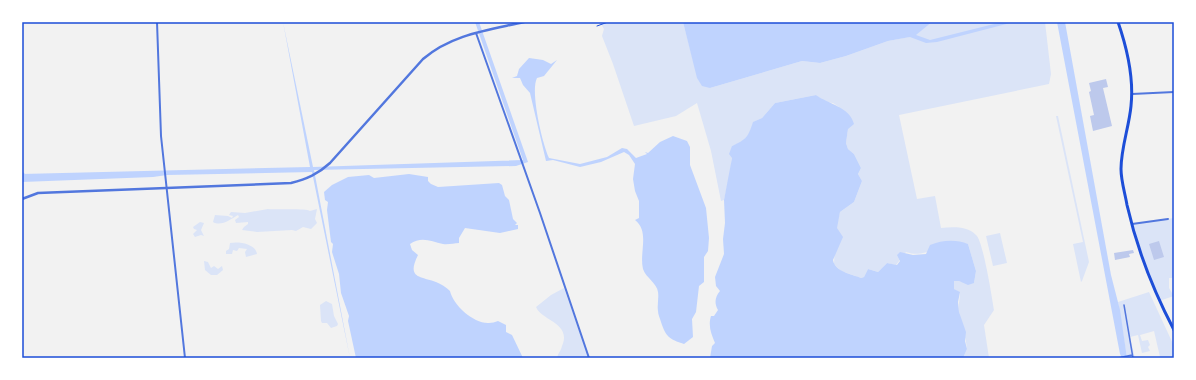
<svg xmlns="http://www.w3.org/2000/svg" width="1196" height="380" font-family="'Noto Serif',serif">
  <rect width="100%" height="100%" fill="#f2f2f2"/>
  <path fill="#dbe4f7" d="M 600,22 L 683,22 L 693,60 L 710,88 L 802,61 L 820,63 L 846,56 L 888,41 L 914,36 L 932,22 L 1045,22 L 1051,74 L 1049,84 L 899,115 L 917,199 L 935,196 L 941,228 C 953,227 967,226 976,235 C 983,240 992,298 994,310 L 984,325 L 989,358 L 963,358 L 967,349 C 966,336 961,325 959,312 C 958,305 960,299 960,293 L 954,289 L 954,280 C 961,281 966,283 974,283 L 976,271 L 968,244 L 950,241 C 934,248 924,258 906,252 L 896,265 L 887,263 L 878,272 L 868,269 L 864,277 L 861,278 L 841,271 L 834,264 L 836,228 L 840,212 L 854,202 L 862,181 L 858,174 L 861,168 L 854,154 L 848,149 L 846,143 L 848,129 L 839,107 L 833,103 L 826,102 L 816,95 L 775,103 L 762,118 L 754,122 C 748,137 747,140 732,146 C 733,165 728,182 724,200 L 721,201 L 711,151 L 697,103 L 676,116 L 634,126 L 613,64 L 602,36 L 604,29 Z
    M 1056,116 L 1058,116 L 1089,262 L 1082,281 L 1081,282 L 1073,244 L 1083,242 Z
    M 268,209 C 276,210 306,208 310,211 L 317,209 L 315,219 L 317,223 L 311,229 L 303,227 L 296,231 L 292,230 L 257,232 L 242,230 L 244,227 L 248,224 L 248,222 L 236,223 L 235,220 L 239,217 L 238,215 C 231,219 221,227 213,222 L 215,215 L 228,216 L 232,218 L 233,216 L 229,215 L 231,212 L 245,213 Z
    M 1174,218 L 1174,276 L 1172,278 L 1169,278 L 1169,288 L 1174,296 L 1159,301 L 1132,224 Z
    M 200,222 L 204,223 L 201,230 L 204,236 L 201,235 L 195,237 L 193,234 L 197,230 L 194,229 L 193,227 Z
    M 1000,233 L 1007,263 L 993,266 L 986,236 Z
    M 230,243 C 239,241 256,244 257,254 L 246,257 L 245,252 L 247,249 L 239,248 L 237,251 L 233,250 L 232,254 L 226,254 L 226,251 L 229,249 Z
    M 204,261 L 208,262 L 211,268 L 214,266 L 218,269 L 222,266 L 223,270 L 217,275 L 211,275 L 205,270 Z
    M 564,288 L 589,358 L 557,358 C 558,353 561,351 562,346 C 572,323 542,321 536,307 L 551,295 Z
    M 1149,292 L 1174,346 L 1174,358 L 1154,358 L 1160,357 L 1154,331 L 1140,335 L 1142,341 L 1148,340 L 1150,345 L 1148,347 L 1150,351 L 1142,353 L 1138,335 L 1130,337 L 1135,358 L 1127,358 L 1118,302 Z
    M 326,301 L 332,304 L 334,316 L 338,324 L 337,326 L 331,328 L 327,323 L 322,323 L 321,321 L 320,305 Z"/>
  <path fill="#bfd3fe" d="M 283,22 L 313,167 L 523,160 L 475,22 L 479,22 L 528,162 L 516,166 L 314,170 L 350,358 L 312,172 L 167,175 L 153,177 L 22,182 L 22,174 L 310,167 Z
    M 683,22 L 932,22 L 916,35 L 930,40 L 1002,22 L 1014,22 L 937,42 L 926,43 L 910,37 L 888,41 L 846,56 L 820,63 L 802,61 L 710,88 L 702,86 L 697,78 Z
    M 1057,22 L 1065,22 L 1111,275 L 1120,310 L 1127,358 L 1122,358 L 1120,354 Z
    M 529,58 L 543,60 L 551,64 L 557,60 L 544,76 L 537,78 C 530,91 542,143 549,158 L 580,164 L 607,157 L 622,148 L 627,149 L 636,158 L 647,154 L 645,152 L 648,153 L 660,142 L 673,136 L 687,141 L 690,147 L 690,165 L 706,208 L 709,238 L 708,251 L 704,257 L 704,282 L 699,286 L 696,312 L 692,319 L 693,337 L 684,344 C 669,339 666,337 661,322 C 660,318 658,315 658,311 C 657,305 659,298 658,292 C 657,283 646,278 643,269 C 639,252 650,232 635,220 L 639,218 L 639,201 L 635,191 L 633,179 L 635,164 L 629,155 L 624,152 L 601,162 L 580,167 L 553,160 L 546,161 L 530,93 L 523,85 L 520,78 L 512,78 L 517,76 L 519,69 Z
    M 816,95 C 828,104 850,107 854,124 L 848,129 L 846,143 L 848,149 L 854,154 L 861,168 L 858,174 L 862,181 L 854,202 L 840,212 L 837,228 L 843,237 L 833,260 C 835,272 852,274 861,278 L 864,277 L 868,269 L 878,272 L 887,263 L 897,265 L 900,261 L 897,255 L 900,252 L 913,255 L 926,254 L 930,245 C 942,240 956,239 968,244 L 976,271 L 974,283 L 968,285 L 959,281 L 954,281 L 954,289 L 960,292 L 958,302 L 959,312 L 966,332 L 965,341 L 967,349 L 963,358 L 710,358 L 712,346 L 715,343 C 711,333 708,326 711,316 L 714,316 L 718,310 C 714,303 715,297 720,291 L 716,286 L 715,277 L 724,254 L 723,239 L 725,223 L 724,200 L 732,158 L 729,154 L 732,146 C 747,139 748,137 753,122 L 762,118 L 775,103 Z
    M 409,174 L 428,177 L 428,181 L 431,184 L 438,187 L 499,183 L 502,185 L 505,196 L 509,200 L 513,219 L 517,223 L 515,225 L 518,225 L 518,229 L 500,233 L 465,228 L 459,238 L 459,243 C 454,243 448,245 443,244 C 431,241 421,236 410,244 L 412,250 L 418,255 C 406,279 421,276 436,282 C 441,284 446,287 450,291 C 453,305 474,324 489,323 C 492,323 495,322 498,321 L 506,325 L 506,332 L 512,335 L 523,358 L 356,358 L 348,321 L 349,316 L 341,293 L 339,274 L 332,252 L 333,244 L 331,242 L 327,210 L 328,202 L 325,200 L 324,192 L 332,185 L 348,177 L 369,175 L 374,178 Z"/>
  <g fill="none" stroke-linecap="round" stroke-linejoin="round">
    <path stroke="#bfd3fe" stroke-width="1.5" d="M 22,172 L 24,174"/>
  </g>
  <path fill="#bdc9ec" d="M 1106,79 L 1108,87 L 1103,88 L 1112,126 L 1093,131 L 1090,116 L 1094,115 L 1089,92 L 1091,91 L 1089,83 Z
    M 1159,241 L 1164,257 L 1154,260 L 1149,244 Z
    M 1133,250 L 1134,253 L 1129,254 L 1130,257 L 1115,260 L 1114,253 Z"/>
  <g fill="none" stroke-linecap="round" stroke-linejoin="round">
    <path stroke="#1d4ed8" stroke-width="1" d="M 597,26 L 608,22"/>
    <path stroke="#5277de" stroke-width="1.5" d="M 1124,305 L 1133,358
      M 1118,358 L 1132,355"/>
    <path stroke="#5277de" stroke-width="2" d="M 157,22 L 161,136 L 185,358
      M 476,33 L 540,213 L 589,358
      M 1132,94 L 1174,92
      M 1132,224 L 1168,219"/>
    <path stroke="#5277de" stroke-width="2.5" d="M 22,199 L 38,193 L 291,183 C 307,179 318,174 330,163 L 423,59 C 452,34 489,30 524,22"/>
    <path stroke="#1d4ed8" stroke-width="3" d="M 1118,22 C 1127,48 1134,78 1131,106 C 1129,127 1121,148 1121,169 C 1121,181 1125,193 1127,205 C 1137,249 1153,290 1174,330"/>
  </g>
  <rect width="1196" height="380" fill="none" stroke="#ffffff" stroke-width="46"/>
  <rect x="23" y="23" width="1150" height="334" fill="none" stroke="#1d4ed8" stroke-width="1.5"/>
</svg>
